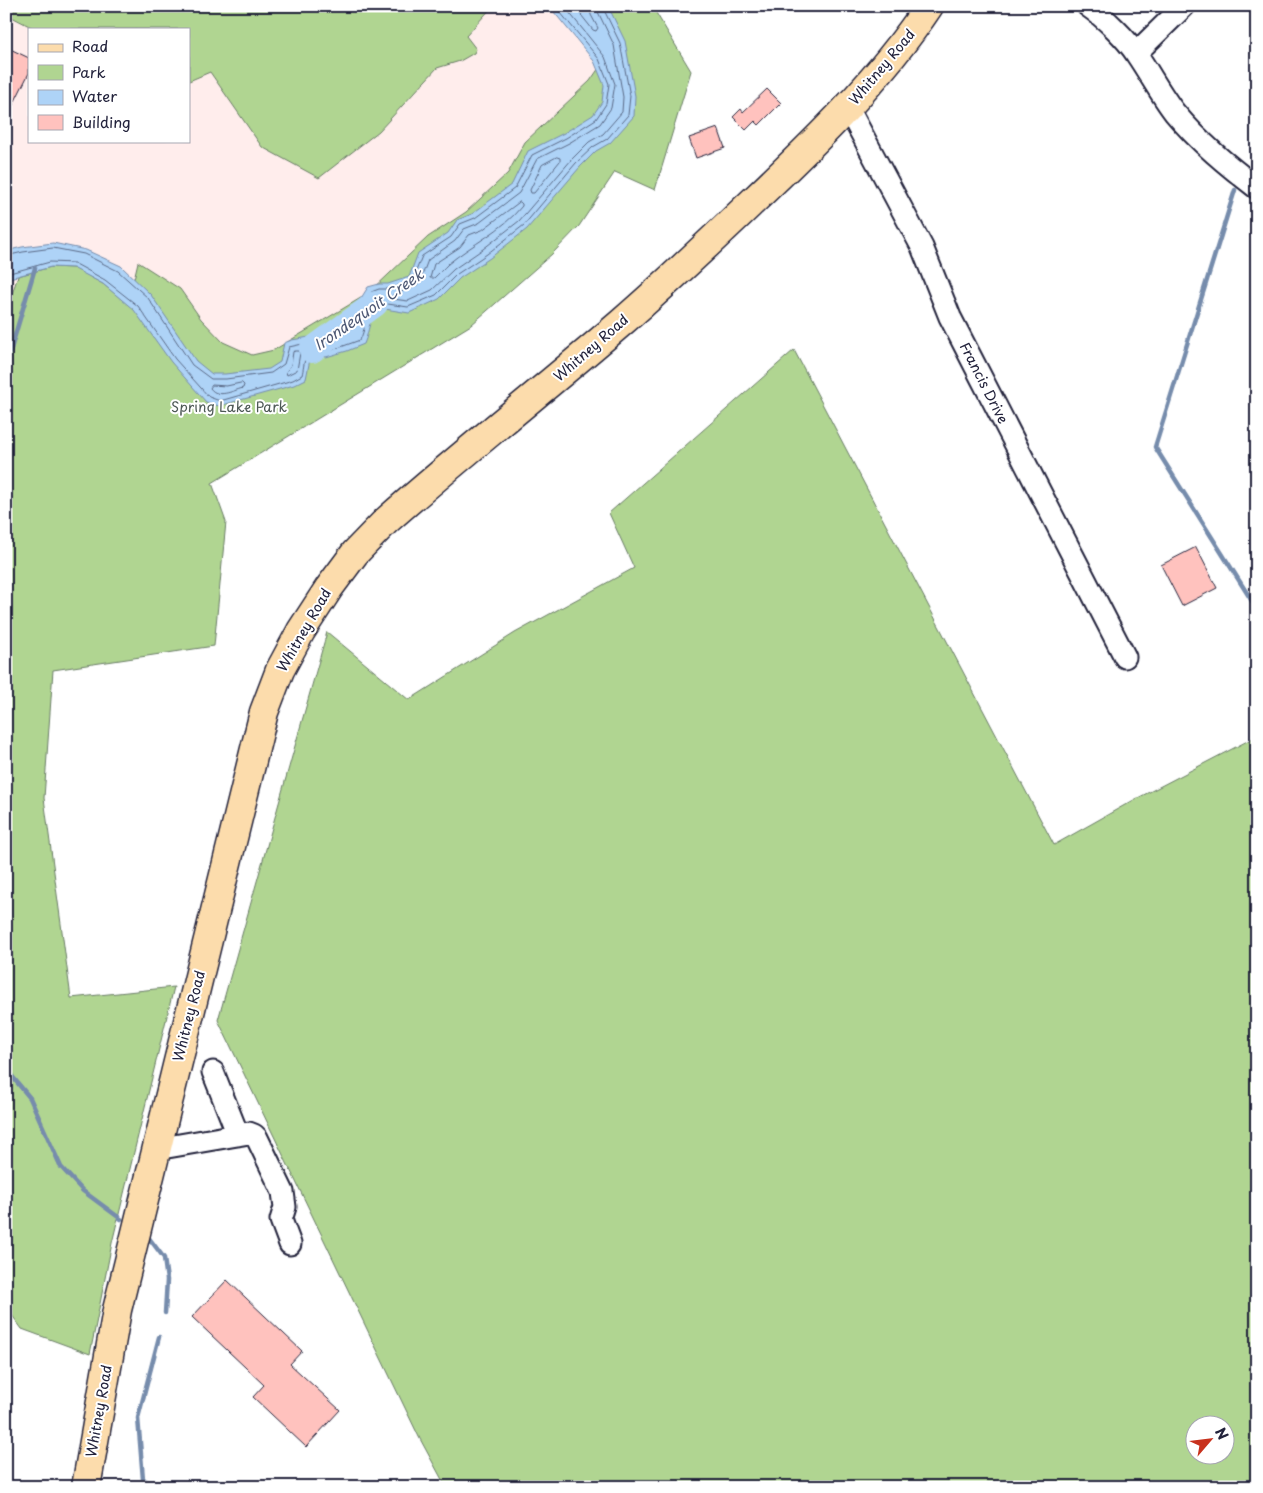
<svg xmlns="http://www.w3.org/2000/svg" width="1263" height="1493" font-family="'Playpen Sans',sans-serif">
  <rect width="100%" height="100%" fill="#fff"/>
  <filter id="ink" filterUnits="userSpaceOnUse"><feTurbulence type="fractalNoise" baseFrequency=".02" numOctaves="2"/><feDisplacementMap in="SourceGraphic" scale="10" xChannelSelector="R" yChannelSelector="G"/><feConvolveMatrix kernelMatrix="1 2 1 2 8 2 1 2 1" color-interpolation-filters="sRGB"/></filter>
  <g filter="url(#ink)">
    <path fill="#ffedec" d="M 493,6 L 549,6 L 594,61 L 604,85 L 518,172 L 353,311 L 269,369 L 22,247 L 6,251 L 6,14 L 35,29 L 29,29 L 29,141 L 189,141 L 189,81 L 210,71 L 262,147 L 379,131 Z
      M 18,276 L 6,311 L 6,279 Z"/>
    <path fill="#b0d591" stroke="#697c66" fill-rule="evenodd" d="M 6,6 L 493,6 L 466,36 L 476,49 L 474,53 L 460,61 L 437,68 L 379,131 L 319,178 L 262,147 L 210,72 L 189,81 L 189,29 L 35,29 L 6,14 Z
      M 577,6 L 652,6 L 691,71 L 655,190 L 615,172 L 579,226 L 552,254 L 471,325 L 212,483 L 226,522 L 214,646 L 53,670 L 44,798 L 71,998 L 174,987 L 112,1243 L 90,1354 L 22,1329 L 6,1307 L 6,311 L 18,276 L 51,267 L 74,268 L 103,284 L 128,304 L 138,262 L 180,289 L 201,319 L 223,342 L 252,355 L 274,350 L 369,293 L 428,237 L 466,212 L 508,173 L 525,142 L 590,81 L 599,68 Z
      M 794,350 L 1054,845 L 1132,801 L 1257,736 L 1257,1487 L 446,1487 L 419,1437 L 218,1020 L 327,632 L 409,700 L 515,633 L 634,568 L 609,513 ZM 1196,1426 L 1226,1426 L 1226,1456 L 1196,1456 Z"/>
    <path fill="#aed3f7" stroke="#768cac" d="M 549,6 L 608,6 L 625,41 L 635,96 L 634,116 L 610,143 L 596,151 L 580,167 L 527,229 L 490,258 L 460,278 L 439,299 L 409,313 L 379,308 C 368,319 370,330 364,344 L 347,351 L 326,357 L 316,352 L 311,354 L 306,379 L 294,385 L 219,406 L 206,402 L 171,362 L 134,310 L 103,284 L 73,268 L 51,267 L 6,279 L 6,251 L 22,247 L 53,243 L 86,250 L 121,266 L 151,295 L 196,361 L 212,374 L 225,374 L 269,369 L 280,362 L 284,343 L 292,340 L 315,336 L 346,327 L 353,311 L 368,287 L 379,284 L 388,284 L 409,277 L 418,253 L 448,233 L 457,220 L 472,214 L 512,184 L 528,151 L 564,133 L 593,115 L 602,102 L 604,85 L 594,61 Z"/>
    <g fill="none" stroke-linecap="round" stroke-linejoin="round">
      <path stroke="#5a6986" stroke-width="1" d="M 564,6 L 605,57 L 615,84 L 611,108 L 600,124 L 569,143 L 537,159 L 519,193 L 479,223 L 464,229 L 455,241 L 428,260 L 420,281 L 416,286 L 393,295 L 392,297 L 393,299 L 408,301 L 432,290 L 454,269 L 483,249 L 519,221 L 572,159 L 589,142 L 603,134 L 622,112 L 623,97 L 614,45 L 598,12 L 598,6
        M 574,6 L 593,30 L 596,31 L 598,28 L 591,15 L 590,6
        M 557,157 L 560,158 L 560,161 L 534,193 L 531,193 L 530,190 L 542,165 Z
        M 520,202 L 522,204 L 522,206 C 502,231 472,244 448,264 C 443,269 438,274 434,278 L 430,278 L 434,264 L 460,247 L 469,235 L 482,230 Z
        M 6,256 L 23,252 L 53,248 L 84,254 L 118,271 L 148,298 L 192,365 L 211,379 L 226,379 L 271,373 L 284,364 L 289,347 L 316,341 L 349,331 L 371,292 L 379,289 L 390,289 L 412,281 L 422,256 L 451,237 L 460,224 L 475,218 L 515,188 L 532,155 L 566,138 L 596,119 L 606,104 L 609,84 L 599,59 L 555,6
        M 6,274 L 50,262 L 74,263 L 105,280 L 138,306 L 175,359 L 209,397 L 220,401 L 293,380 L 302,375 C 305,363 303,351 317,347 L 327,352 L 360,340 C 367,327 364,307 381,303 L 408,307 L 436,295 L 457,274 L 487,254 L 524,225 L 576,163 L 593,147 L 607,139 L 628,115 L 630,96 L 620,43 L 604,10 L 604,6
        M 296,351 L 299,351 L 300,353 L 297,370 L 287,375 L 286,372 L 291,365 L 293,352 Z
        M 242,383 L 244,385 L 243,388 C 232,391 218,399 210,388 L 212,385 L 226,386 Z"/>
      <path stroke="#768cac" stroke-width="4.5" d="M 1253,163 L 1257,167
        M 1235,190 L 1155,447 L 1257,609
        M 6,357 L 10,352 L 35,268
        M 6,1069 L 30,1098 L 61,1167 L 83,1191 L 121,1219
        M 149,1238 L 164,1258 L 167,1280 L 165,1313
        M 157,1487 L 143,1479 L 138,1418 L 159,1337"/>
      <path stroke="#aed3f7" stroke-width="26" d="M 312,350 L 375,304"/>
    </g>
    <path fill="#ffc2be" stroke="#22223b" d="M 6,47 L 29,58 L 29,73 L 6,119 Z
      M 767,89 L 781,103 L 759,125 L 755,121 L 746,130 L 733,117 L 741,109 L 743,112 Z
      M 718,128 L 725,148 L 696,158 L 689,138 Z
      M 1196,547 L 1217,588 L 1182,606 L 1161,565 Z
      M 227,1280 L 302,1351 L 290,1364 L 340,1410 L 306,1447 L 253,1397 L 264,1385 L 192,1317 Z"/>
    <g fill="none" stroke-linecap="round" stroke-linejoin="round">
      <g stroke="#22223b" stroke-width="25">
        <path id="minor" d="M 1088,6 C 1104,17 1127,39 1137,55 C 1150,74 1161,95 1175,113 C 1199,142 1227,165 1257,188
          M 1136,53 L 1184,6
          M 848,108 L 922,247 L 950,317 L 1125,657
          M 213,1072 L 238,1135
          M 156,1149 L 249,1133 L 254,1135 L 257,1138 L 283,1192 L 285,1207 L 281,1220 L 290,1244"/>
      </g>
      <g stroke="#22223b" stroke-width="31">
        <path id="major" d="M 86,1487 L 117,1310 L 264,712 L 280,670 L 301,631 L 329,588 L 355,553 L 386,521 C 463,453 543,390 621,323 C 665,285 707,245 749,205 C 814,143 879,81 929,6"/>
      </g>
      <use href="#minor" stroke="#fff" stroke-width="21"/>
      <use href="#major" stroke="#fcdcac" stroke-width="28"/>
    </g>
  </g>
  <g text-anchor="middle" stroke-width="4" stroke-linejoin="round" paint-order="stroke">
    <g font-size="14" fill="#22223b" stroke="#fff">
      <text transform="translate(882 67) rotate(-50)" y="5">Whitney Road</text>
      <text transform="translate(591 348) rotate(-41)" y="5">Whitney Road</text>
      <text transform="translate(984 383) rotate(63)" y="5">Francis Drive</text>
      <text transform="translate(304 630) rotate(-60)" y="5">Whitney Road</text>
      <text transform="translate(189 1016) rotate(-76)" y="5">Whitney Road</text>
      <text transform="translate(99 1411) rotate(-80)" y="5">Whitney Road</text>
    </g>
    <g font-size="14" fill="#4d5855" stroke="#fff">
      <text x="229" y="412">Spring Lake Park</text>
    </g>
    <g font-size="15" font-style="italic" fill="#4c5773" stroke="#fff">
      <text transform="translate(369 310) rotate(-35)" y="5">Irondequoit Creek</text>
    </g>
  </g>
  <rect width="1263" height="1493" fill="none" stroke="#fff" stroke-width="25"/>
  <rect x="12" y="12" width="1238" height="1468" fill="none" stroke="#22223b" stroke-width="2" filter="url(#ink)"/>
  <rect x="28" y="28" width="162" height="115" fill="#ffffff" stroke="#a7a7b1"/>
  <rect x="38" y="44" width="25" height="8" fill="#fcdcac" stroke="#a7a7b1"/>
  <text x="72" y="52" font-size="15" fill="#22223b">Road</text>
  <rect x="38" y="65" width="25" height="15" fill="#b0d591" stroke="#a7a7b1"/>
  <text x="72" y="78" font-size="15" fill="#22223b">Park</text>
  <rect x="38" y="90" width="25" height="15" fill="#aed3f7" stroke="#a7a7b1"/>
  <text x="72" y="102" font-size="15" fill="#22223b">Water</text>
  <rect x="38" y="115" width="25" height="15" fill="#ffc2be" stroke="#a7a7b1"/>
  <text x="72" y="128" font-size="15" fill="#22223b">Building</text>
  <g transform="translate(1210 1440) rotate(62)"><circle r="24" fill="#ffffff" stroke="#a7a7b1"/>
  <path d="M0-4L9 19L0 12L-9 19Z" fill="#c8321e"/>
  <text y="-8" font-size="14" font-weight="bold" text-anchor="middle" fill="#22223b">N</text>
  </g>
</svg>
